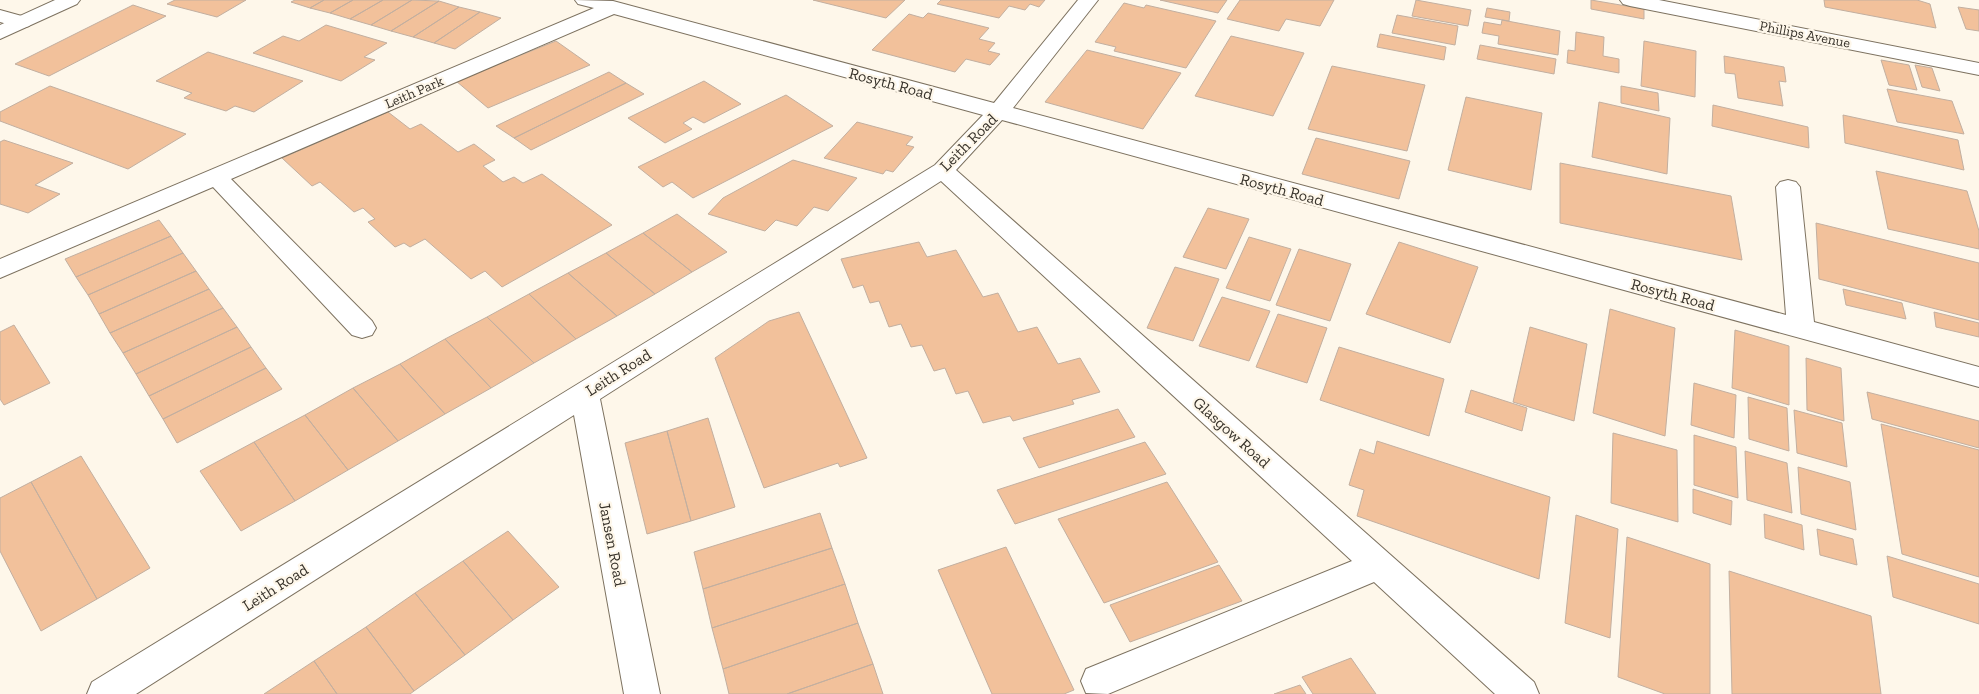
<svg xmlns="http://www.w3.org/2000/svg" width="1979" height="694" font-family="'Zilla Slab',serif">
  <rect width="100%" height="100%" fill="#fef7ea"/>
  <path fill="#f2c19b" stroke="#c2afa0" d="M 175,0 L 246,0 L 217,17 L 167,4 Z
    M 295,0 L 324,0 L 310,8 L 291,2 Z
    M 324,0 L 353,0 L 330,13 L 310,8 Z
    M 353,0 L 383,0 L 350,19 L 330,13 Z
    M 383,0 L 412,0 L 371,25 L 350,19 Z
    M 412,0 L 439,1 L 391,31 L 371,25 Z
    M 813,0 L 905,0 L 886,18 Z
    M 941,0 L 1045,0 L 1039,7 L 1030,4 L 1025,10 L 1009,6 L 999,18 L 937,4 Z
    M 1160,0 L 1227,0 L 1218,13 Z
    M 1240,0 L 1334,0 L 1320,26 L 1286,19 L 1279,31 L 1227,19 Z
    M 1416,0 L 1471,10 L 1468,26 L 1412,16 Z
    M 1591,0 L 1644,9 L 1644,19 L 1591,9 Z
    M 1824,0 L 1917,0 L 1930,4 L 1936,28 L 1825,7 Z
    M 439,1 L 459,7 L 413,37 L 391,31 Z
    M 1124,3 L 1144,8 L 1146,5 L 1216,21 L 1186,68 L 1114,51 L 1116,47 L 1095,42 Z
    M 133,5 L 166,16 L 49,76 L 15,64 Z
    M 459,7 L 480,12 L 434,43 L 413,37 Z
    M 1958,7 L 1979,10 L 1979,31 L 1966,29 Z
    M 1487,8 L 1510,12 L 1509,21 L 1485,17 Z
    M 480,12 L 501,18 L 455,49 L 434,43 Z
    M 928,13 L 989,28 L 979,39 L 995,43 L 988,51 L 1000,54 L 990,65 L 966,59 L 955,72 L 872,50 L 909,14 L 923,18 Z
    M 1397,15 L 1458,26 L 1455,45 L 1392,33 Z
    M 1502,20 L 1560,31 L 1558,55 L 1498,44 L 1499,36 L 1482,33 L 1484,22 L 1501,25 Z
    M 326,25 L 387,43 L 364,57 L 375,60 L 341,81 L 253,53 L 283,36 L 299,41 Z
    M 1576,32 L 1604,37 L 1603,56 L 1619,59 L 1619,73 L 1567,63 L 1568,50 L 1575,51 Z
    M 1380,34 L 1446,47 L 1444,60 L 1377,47 Z
    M 1231,36 L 1304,53 L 1273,116 L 1195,96 Z
    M 556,41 L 590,65 L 488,108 L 456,81 Z
    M 1644,41 L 1696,51 L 1695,97 L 1641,86 Z
    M 1480,45 L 1556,59 L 1554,74 L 1477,59 Z
    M 1087,50 L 1181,73 L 1143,129 L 1045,102 Z
    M 208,52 L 303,81 L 254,112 L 235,106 L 226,111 L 184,98 L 192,93 L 156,81 Z
    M 1724,56 L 1784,67 L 1786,82 L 1779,81 L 1783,106 L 1738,98 L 1735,74 L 1725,73 Z
    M 1881,60 L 1909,65 L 1917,90 L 1889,85 Z
    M 1915,65 L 1932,68 L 1940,91 L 1922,87 Z
    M 1332,66 L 1425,85 L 1407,151 L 1308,129 Z
    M 609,72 L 626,83 L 514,138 L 496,126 Z
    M 704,81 L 741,104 L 704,123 L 693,117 L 683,123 L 692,129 L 665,143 L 628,118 Z
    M 626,83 L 644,94 L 531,150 L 514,138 Z
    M 50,86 L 186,134 L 128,169 L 0,121 L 0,112 Z
    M 1621,86 L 1658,93 L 1659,111 L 1621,103 Z
    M 1887,89 L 1952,101 L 1964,134 L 1897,122 Z
    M 786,95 L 833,126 L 693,198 L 672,182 L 663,187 L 638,167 Z
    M 1466,97 L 1542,113 L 1531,190 L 1448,170 Z
    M 1599,102 L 1670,118 L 1667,174 L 1592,157 Z
    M 1713,105 L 1808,127 L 1809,148 L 1712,126 Z
    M 388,112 L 410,129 L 421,124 L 458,152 L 474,144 L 495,160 L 483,166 L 503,182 L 514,177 L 523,183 L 542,174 L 612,225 L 502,287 L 485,271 L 471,279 L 425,239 L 410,247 L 404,243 L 395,247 L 368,222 L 375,219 L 363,208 L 354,212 L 320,182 L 312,186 L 282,158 Z
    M 1843,115 L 1958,140 L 1964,170 L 1845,143 Z
    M 857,122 L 913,137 L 906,145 L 914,147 L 893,172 L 886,170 L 883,174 L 824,158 Z
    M 1316,138 L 1410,161 L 1399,199 L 1302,174 Z
    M 4,140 L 73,163 L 35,185 L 60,194 L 28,213 L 0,204 L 0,142 Z
    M 793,160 L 857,178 L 828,211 L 814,207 L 797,226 L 776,220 L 765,231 L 708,214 L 723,198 Z
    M 1560,163 L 1731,196 L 1742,260 L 1560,223 Z
    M 1876,171 L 1967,191 L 1979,231 L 1979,249 L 1888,229 Z
    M 1208,208 L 1249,219 L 1226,269 L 1183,257 Z
    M 677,214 L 727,252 L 692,272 L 643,233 Z
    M 159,220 L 171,236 L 76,277 L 65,259 Z
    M 1816,223 L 1979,263 L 1979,320 L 1819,279 Z
    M 643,233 L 692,272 L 655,294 L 606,253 Z
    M 171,236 L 183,253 L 88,295 L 76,277 Z
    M 1249,237 L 1291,249 L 1270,301 L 1226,288 Z
    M 919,242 L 927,257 L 956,250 L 983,297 L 998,293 L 1018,332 L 1037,327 L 1058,364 L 1080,358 L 1100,392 L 1072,400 L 1074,404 L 1013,421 L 1010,416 L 983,423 L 968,391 L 956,394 L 945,368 L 934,371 L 922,345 L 911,347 L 901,324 L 889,327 L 879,301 L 870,303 L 863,285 L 853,288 L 841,259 Z
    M 1399,242 L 1478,267 L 1450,343 L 1366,314 Z
    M 1299,249 L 1351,264 L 1330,321 L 1276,305 Z
    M 183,253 L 196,271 L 99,314 L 88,295 Z
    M 606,253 L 655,294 L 617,316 L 568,273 Z
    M 1175,267 L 1219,279 L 1193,341 L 1147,328 Z
    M 196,271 L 209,289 L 110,333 L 99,314 Z
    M 568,273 L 617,316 L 576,339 L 529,294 Z
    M 209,289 L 223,308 L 123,353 L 110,333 Z
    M 1843,289 L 1902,303 L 1906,319 L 1846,305 Z
    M 529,294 L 576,339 L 534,363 L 487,317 Z
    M 1222,297 L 1270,311 L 1249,361 L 1199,346 Z
    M 223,308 L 237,327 L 136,374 L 123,353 Z
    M 1610,309 L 1675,328 L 1665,436 L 1593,413 Z
    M 799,312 L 867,458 L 840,467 L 838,463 L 764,488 L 715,358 L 769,321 Z
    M 1934,312 L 1979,323 L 1979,337 L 1936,327 Z
    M 1278,314 L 1327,328 L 1307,383 L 1256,367 Z
    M 487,317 L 534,363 L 491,388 L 445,339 Z
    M 14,325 L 50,383 L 4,405 L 0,399 L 0,332 Z
    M 237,327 L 251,347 L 149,396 L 136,374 Z
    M 1530,327 L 1587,344 L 1574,421 L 1513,402 Z
    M 1735,330 L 1789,346 L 1789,405 L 1732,388 Z
    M 445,339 L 491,388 L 445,414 L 400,364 Z
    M 251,347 L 266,368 L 163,419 L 149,396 Z
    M 1339,347 L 1444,379 L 1429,436 L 1320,400 Z
    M 1806,358 L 1841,368 L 1844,421 L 1807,410 Z
    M 400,364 L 445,414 L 398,441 L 353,388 Z
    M 266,368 L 282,389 L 177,443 L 163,419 Z
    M 1694,383 L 1736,395 L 1734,438 L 1691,425 Z
    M 353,388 L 398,441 L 348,470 L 305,415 Z
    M 1471,390 L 1527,408 L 1522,431 L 1465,412 Z
    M 1867,392 L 1979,421 L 1979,448 L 1872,419 Z
    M 1748,397 L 1787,408 L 1789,451 L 1749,439 Z
    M 1118,409 L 1135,437 L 1039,468 L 1023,438 Z
    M 1794,410 L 1842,423 L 1847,467 L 1797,453 Z
    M 305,415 L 348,470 L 295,501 L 254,442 Z
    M 708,418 L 735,507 L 691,521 L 667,431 Z
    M 1881,424 L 1979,450 L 1979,577 L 1902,554 Z
    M 667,431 L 691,521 L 647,534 L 625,443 Z
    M 1613,433 L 1677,450 L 1678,522 L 1611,503 Z
    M 1694,435 L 1736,447 L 1738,498 L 1694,485 Z
    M 1377,441 L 1550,497 L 1539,579 L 1357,516 L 1364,490 L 1349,485 L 1360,449 L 1374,454 Z
    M 254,442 L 295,501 L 241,531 L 200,471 Z
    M 1145,442 L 1166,474 L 1015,524 L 997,490 Z
    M 1745,451 L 1787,463 L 1792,513 L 1747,500 Z
    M 81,456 L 150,568 L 97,599 L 31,482 Z
    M 1798,467 L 1850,482 L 1856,530 L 1801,514 Z
    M 31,482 L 97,599 L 41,631 L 0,551 L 0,498 Z
    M 1167,482 L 1218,562 L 1104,603 L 1058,519 Z
    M 1693,489 L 1732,501 L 1731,525 L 1693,513 Z
    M 820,513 L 832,548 L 703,589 L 694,552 Z
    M 1764,514 L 1802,525 L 1804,550 L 1765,538 Z
    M 1576,515 L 1618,529 L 1610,638 L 1565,623 Z
    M 1817,529 L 1853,539 L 1857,565 L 1820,555 Z
    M 508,531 L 559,587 L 513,620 L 463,561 Z
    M 1627,537 L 1710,564 L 1710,694 L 1665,694 L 1618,677 Z
    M 1006,547 L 1074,690 L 1064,694 L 992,694 L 938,570 Z
    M 832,548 L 845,584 L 712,628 L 703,589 Z
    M 1887,556 L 1979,584 L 1979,624 L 1893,597 Z
    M 463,561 L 513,620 L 465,655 L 415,593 Z
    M 1219,565 L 1242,601 L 1130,642 L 1110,605 Z
    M 1729,571 L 1871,616 L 1881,694 L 1732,694 Z
    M 845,584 L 858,623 L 723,669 L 712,628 Z
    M 415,593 L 465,655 L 414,691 L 366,627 Z
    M 858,623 L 873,664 L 787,694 L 729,694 L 723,669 Z
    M 366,627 L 414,691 L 410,694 L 337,694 L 314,661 Z
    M 1351,658 L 1376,694 L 1313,694 L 1302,677 Z
    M 314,661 L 337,694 L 264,694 Z
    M 873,664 L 883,694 L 787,694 Z
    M 1300,685 L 1306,694 L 1274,694 Z"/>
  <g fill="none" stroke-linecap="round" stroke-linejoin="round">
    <g stroke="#7d7260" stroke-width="2">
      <path id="minor" d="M 575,0 L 613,1 L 994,103 L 1078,0 L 1098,0 L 1013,108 L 1786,315 L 1776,187 L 1780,182 L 1788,180 L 1796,182 L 1800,187 L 1814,322 L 1979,367 L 1979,387 L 1002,120 L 956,170 L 1534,682 L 1539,694 L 1495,694 L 1374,582 L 1108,694 L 1086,693 L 1081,681 L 1086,669 L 1352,561 L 941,181 L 600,399 L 660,694 L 624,694 L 574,415 L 136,694 L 87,694 L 92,682 L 935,165 L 983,115 L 614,14 L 231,179 L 372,321 L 376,328 L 372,335 L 362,338 L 352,335 L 213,187 L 0,278 L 0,259 L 594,8 L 578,4 Z
        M 1620,0 L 1659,0 L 1979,63 L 1979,75 L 1630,6 L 1623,4 Z
        M 0,10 L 29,18 L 32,22 L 29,26 L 22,28 L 0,22 Z"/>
    </g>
    <g stroke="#7d7260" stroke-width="2">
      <path id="major" d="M 55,0 L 80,0 L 77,4 L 0,39 L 0,25 Z"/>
    </g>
    <use href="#minor" fill="#fff" fill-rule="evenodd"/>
    <use href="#major" fill="#fff" fill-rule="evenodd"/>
  </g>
  <g text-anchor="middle" stroke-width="4.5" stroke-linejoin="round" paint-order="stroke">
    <g font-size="14" fill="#37322a" stroke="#fef7ea">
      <text transform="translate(1805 34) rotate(11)" y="5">Phillips Avenue</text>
      <text transform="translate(414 92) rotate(-23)" y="5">Leith Park</text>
    </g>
    <g font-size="16" fill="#37322a" stroke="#fef7ea">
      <text transform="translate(891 83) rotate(15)" y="6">Rosyth Road</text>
      <text transform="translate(968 142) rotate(-45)" y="6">Leith Road</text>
      <text transform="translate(1282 189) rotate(15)" y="6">Rosyth Road</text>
      <text transform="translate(1673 294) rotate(15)" y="6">Rosyth Road</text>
      <text transform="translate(618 372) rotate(-32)" y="6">Leith Road</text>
      <text transform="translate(1232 432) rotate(42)" y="6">Glasgow Road</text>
      <text transform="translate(613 544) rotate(79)" y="6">Jansen Road</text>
      <text transform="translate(275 587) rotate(-32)" y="6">Leith Road</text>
    </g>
  </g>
</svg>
